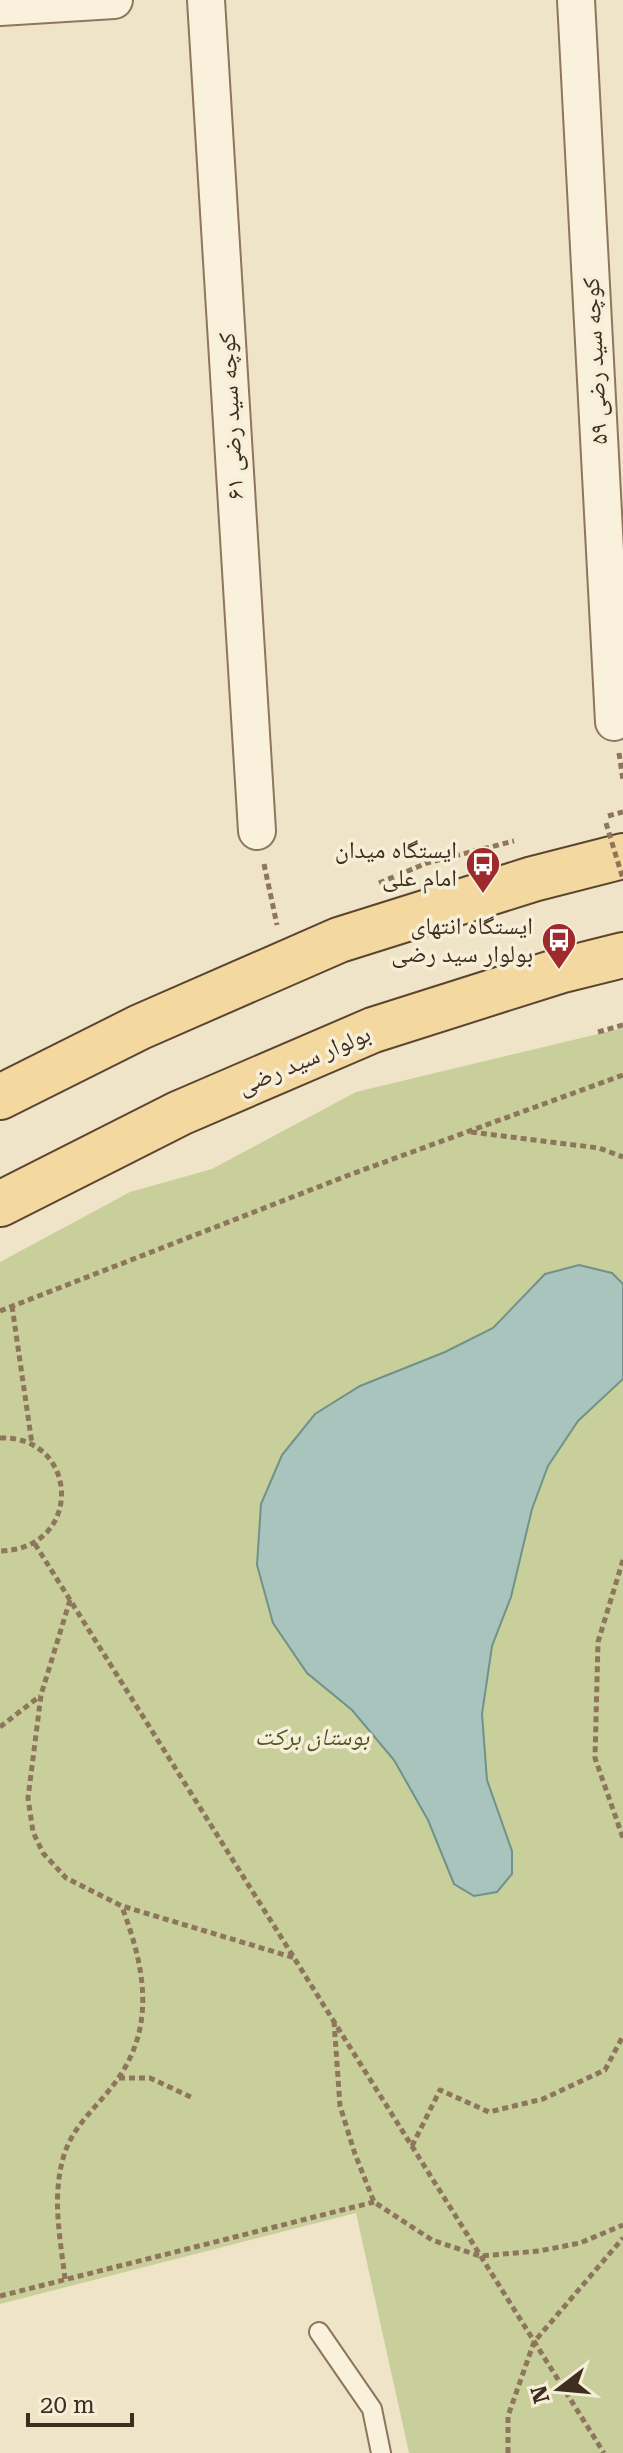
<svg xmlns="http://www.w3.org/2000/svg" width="623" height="2453" font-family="'Roboto Serif','Noto Naskh Arabic',serif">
  <rect width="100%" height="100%" fill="#f0e4c8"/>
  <path fill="#c9cf9b" d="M 623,1028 L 623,2453 L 409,2453 L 356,2213 L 0,2304 L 0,1262 L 130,1192 L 212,1169 L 356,1092 Z"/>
  <path fill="#a9c4bc" stroke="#6f938a" stroke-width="2" d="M 579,1265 L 612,1273 L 623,1284 L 623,1379 L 578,1421 L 548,1466 L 532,1509 L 511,1597 L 492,1646 L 482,1714 L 487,1780 L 512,1851 L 512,1874 L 497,1892 L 474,1896 L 454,1884 L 428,1820 L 394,1760 L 352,1710 L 307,1673 L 273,1623 L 257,1565 L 261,1504 L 282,1455 L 315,1414 L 360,1386 L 445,1352 L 493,1328 L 545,1274 Z"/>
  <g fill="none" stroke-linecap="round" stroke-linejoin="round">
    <g stroke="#8d765c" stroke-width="22">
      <path id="service" d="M 319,2332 L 372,2409 L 381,2453"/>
    </g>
    <g stroke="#8d765c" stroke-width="40">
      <path id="minor" d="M 206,0 L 257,831
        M 576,0 L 614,722
        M 0,7 L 114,0"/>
    </g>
    <g stroke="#5b4430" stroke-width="48">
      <path id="primary" d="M 0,1097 L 140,1027 L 339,940 L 533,879 L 623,856
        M 0,1204 L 180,1113 L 373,1030 L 559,971 L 623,955"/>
    </g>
    <path stroke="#8d765c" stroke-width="5" stroke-dasharray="6 4" stroke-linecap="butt" d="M 619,753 L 623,780
      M 608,816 L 623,812
      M 264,864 L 277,925
      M 379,883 L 427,863 L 514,841
      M 598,1032 L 623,1025
      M 471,1132 L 599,1148 L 623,1157
      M 12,1306 L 32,1444
      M 0,1311 L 349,1175 L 623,1075
      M 0,1438 C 79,1435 85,1549 0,1551
      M 35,1544 L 604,2453
      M 623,1560 L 598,1642 L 595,1758 L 623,1838
      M 70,1600 L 41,1695 L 28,1798 L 33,1832 L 43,1853 L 66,1878 L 122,1906 L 295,1958
      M 0,1727 L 40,1696
      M 334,2021 L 340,2106 L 355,2154 L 374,2202 L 432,2240 L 480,2256 L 539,2251 L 580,2243 L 623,2225
      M 119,2078 L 150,2078 L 193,2098
      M 412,2146 L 440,2090 L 489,2112 L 543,2099 L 605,2070 L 623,2036
      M 65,2279 C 60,2236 51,2194 65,2152 C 76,2121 102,2103 119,2077 C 156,2023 144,1965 122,1907
      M 0,2296 L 374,2202
      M 508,2453 L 508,2416 L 534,2342 L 623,2238"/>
    <use href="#service" stroke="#faf1dc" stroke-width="18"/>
    <use href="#minor" stroke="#faf1dc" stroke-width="36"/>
    <use href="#primary" stroke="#f3d9a0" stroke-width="44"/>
    <path stroke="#8d765c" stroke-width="5" stroke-dasharray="6 4" stroke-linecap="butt" d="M 606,823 L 623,879"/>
  </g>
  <defs>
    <g id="bus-pin" transform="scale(1.8)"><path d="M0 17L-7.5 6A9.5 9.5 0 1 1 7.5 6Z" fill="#9e2a2b" stroke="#f7eed8"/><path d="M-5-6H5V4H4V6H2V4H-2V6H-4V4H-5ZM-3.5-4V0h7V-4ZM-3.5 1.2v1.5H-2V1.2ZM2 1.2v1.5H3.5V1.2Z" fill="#fff"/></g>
  </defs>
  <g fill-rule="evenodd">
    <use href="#bus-pin" x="483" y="864"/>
    <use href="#bus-pin" x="559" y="940"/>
  </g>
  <g text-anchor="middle" stroke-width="7" stroke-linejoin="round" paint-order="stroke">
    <g font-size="24" fill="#3d2e20" stroke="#f7eed8">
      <text transform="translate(595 361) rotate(-93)" y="8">کوچه سید رضی ۵۹</text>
      <text transform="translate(231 416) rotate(-93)" y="8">کوچه سید رضی ۶۱</text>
      <text transform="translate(304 1060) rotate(-23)" y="8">بولوار سید رضی</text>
    </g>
    <g font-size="24" fill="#3d2e20" stroke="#f7eed8" text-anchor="end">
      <text x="457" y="858">ایستگاه میدان<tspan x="457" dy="28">امام علی</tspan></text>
      <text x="533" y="934">ایستگاه انتهای<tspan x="533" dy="28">بولوار سید رضی</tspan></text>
    </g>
    <g font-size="24" font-style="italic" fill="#4d5a26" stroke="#f7eed8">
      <text x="312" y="1745">بوستان برکت</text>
    </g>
  </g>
  <g transform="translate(559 2389) rotate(254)" stroke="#f7eed8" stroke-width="6" paint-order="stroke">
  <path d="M0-6L14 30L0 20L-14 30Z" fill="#3d2e20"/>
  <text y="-12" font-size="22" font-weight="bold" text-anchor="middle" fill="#3d2e20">N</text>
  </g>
  <path d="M28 2413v12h104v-12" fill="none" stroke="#3d2e20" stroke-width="4"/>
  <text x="40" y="2413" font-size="24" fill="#3d2e20" stroke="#f7eed8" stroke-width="6" paint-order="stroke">20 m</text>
</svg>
